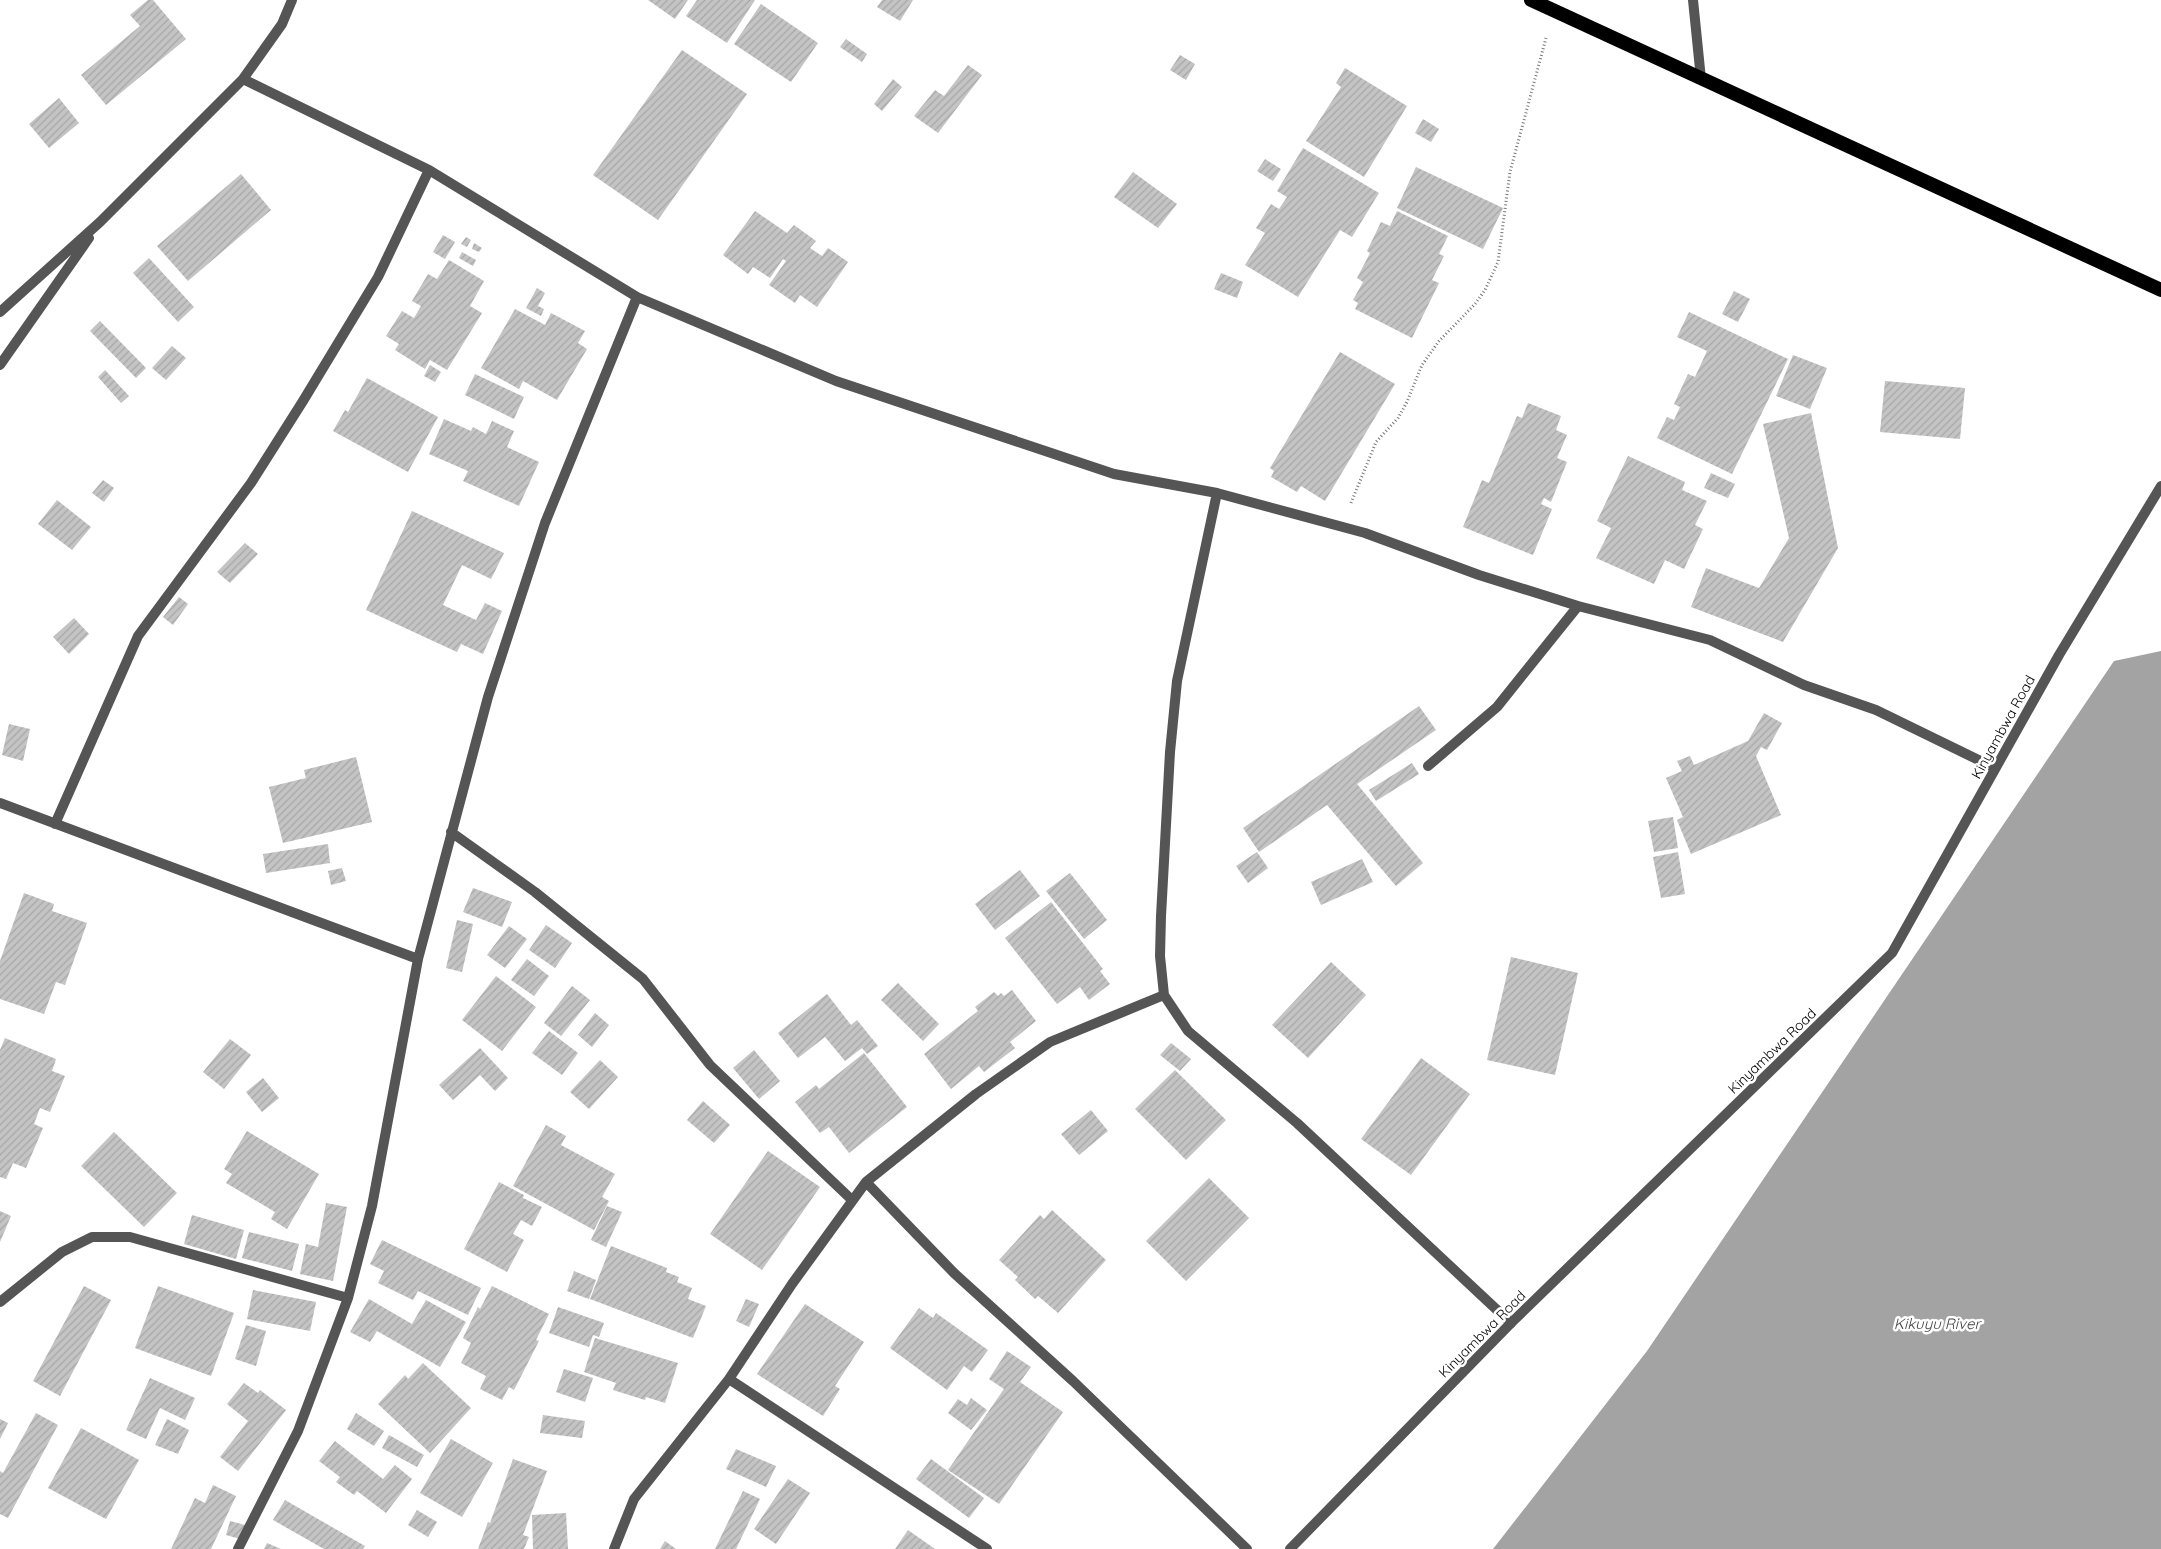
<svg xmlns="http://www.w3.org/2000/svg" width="2161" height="1549" font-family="Quicksand,sans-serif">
  <defs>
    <pattern id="building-hatch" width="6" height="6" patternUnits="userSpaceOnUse" patternTransform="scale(1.25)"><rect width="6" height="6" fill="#c4c4c4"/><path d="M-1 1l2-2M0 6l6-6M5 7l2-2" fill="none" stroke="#a7a7a7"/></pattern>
  </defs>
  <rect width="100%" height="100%" fill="#fff"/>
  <path fill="#a3a3a3" d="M 2161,651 L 2161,1549 L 1493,1549 L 1647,1351 L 2114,661 Z"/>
  <path fill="url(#building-hatch)" d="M 148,0 L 153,0 L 186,39 L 106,105 L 81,75 L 140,26 L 130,15 Z
    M 648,0 L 688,0 L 675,19 Z
    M 697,0 L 755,0 L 727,43 L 686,16 Z
    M 882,0 L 913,0 L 900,21 L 877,7 Z
    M 761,4 L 818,43 L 791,82 L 734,44 Z
    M 846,39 L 867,54 L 862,62 L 840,47 Z
    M 682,50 L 747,94 L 658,220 L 593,175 Z
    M 1180,55 L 1195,64 L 1186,80 L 1170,70 Z
    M 968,65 L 982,75 L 938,133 L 914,116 L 935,90 L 944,96 Z
    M 1345,68 L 1407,106 L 1364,177 L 1306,141 L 1341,87 L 1336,83 Z
    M 893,79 L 902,87 L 882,111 L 874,104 Z
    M 59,98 L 79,123 L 49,148 L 29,124 Z
    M 1423,119 L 1439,129 L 1431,142 L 1415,133 Z
    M 1303,148 L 1379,193 L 1352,237 L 1340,230 L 1298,297 L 1245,265 L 1265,233 L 1256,228 L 1271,204 L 1279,209 L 1287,197 L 1277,191 Z
    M 1265,159 L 1281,169 L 1273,181 L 1257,171 Z
    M 1416,167 L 1503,208 L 1483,249 L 1397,208 Z
    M 1133,172 L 1177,204 L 1158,228 L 1114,197 Z
    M 241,174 L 271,210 L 188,281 L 157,246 Z
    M 755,211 L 787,233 L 794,225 L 816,241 L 810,248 L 822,256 L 828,248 L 848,262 L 817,307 L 800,295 L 795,303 L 769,285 L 786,261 L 783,259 L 770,278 L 753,267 L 748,274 L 723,255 Z
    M 1397,211 L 1448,236 L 1439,254 L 1444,256 L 1432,280 L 1439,283 L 1412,338 L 1355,309 L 1358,303 L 1353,300 L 1363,282 L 1357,278 L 1370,253 L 1367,251 L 1381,222 L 1390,226 Z
    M 443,235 L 455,242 L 445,259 L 433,252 Z
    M 466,237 L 471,240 L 467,247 L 461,244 Z
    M 474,243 L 482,248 L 479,252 L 472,249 Z
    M 462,252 L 476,260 L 473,266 L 459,258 Z
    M 149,258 L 194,307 L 178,322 L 133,273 Z
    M 449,260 L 484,281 L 470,306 L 482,313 L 447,370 L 430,360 L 425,369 L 395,350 L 399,344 L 386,336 L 402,311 L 414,318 L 421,306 L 412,301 L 428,274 L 437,279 Z
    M 1221,273 L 1243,282 L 1237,298 L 1214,289 Z
    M 537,288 L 545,293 L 538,306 L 544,309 L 541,316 L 526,308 Z
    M 1734,291 L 1750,299 L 1738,322 L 1722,314 Z
    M 515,309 L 545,325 L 551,313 L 585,331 L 578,343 L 587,349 L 557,400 L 523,381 L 519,389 L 481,368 Z
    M 1689,312 L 1788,359 L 1732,474 L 1657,438 L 1667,417 L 1674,420 L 1680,407 L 1674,404 L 1688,374 L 1695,377 L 1707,351 L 1677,337 Z
    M 100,321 L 146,368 L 136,378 L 90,331 Z
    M 172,346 L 186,358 L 166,380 L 152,368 Z
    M 1340,352 L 1395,384 L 1325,501 L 1301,486 L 1297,492 L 1271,477 L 1274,471 L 1270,468 Z
    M 1793,355 L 1827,368 L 1810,409 L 1776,396 Z
    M 430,365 L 441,372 L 435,382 L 424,376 Z
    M 105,370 L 129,396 L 121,403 L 98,377 Z
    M 475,374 L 524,397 L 514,419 L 465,395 Z
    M 367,378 L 438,417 L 408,472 L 333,431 L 345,410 L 348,412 Z
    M 1885,381 L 1965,388 L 1960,439 L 1880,432 Z
    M 1528,403 L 1561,416 L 1556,430 L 1567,435 L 1557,458 L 1567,462 L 1551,502 L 1544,498 L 1541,504 L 1552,509 L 1533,555 L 1463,527 L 1482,480 L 1489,483 L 1517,416 L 1522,418 Z
    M 1811,413 L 1838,548 L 1783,642 L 1691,607 L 1706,568 L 1759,588 L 1789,538 L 1763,424 Z
    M 444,419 L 471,431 L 473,427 L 486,434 L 492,421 L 514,431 L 507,447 L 539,462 L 519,506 L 463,481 L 468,471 L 429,454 Z
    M 1628,456 L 1685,482 L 1682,490 L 1707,501 L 1695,525 L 1703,529 L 1684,569 L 1665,560 L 1654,584 L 1596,558 L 1611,528 L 1597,521 Z
    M 1711,473 L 1735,484 L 1728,498 L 1704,488 Z
    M 103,480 L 114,488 L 104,502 L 92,493 Z
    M 57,500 L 91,527 L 72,550 L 38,524 Z
    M 412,511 L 504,553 L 491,579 L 462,565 L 443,605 L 476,620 L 485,603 L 502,611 L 483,654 L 461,644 L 457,652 L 366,610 Z
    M 245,543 L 258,554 L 230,583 L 217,572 Z
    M 179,597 L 188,604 L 173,625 L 163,617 Z
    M 74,618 L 89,634 L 69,654 L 53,637 Z
    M 1419,706 L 1436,730 L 1357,784 L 1423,863 L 1396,886 L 1327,805 L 1259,852 L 1243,828 Z
    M 1764,713 L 1782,723 L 1767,750 L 1761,747 L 1756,756 L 1781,815 L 1691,854 L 1677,820 L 1683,817 L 1666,778 L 1682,771 L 1677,761 L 1690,756 L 1694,765 L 1748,741 Z
    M 9,724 L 30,729 L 23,761 L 2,755 Z
    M 356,757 L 372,822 L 283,843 L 269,787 L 306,778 L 304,770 Z
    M 1412,763 L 1419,774 L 1376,801 L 1369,790 Z
    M 1673,817 L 1678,848 L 1654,852 L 1648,821 Z
    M 328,844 L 330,863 L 266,873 L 263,854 Z
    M 1257,852 L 1268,868 L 1248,883 L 1236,866 Z
    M 1678,852 L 1685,894 L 1661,898 L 1653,857 Z
    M 1362,859 L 1373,882 L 1321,905 L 1311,882 Z
    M 342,868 L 346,881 L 331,885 L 328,871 Z
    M 1020,870 L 1040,896 L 995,930 L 975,904 Z
    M 1070,873 L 1107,920 L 1084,939 L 1046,891 Z
    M 473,888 L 512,902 L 502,927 L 463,912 Z
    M 24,893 L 54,904 L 52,911 L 87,923 L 65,985 L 56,982 L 44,1014 L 0,999 L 0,961 Z
    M 1051,902 L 1103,969 L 1100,971 L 1110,984 L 1089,1000 L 1080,987 L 1057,1004 L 1005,938 Z
    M 457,920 L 473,924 L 462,972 L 446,968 Z
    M 546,925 L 572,943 L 555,968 L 529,950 Z
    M 509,926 L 527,939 L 505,968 L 487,955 Z
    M 1511,957 L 1578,973 L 1555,1075 L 1487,1060 Z
    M 527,959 L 549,976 L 534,996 L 511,980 Z
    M 1331,962 L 1366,995 L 1308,1058 L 1272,1025 Z
    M 496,976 L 536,1007 L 502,1051 L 462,1020 Z
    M 898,983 L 939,1024 L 923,1041 L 881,1000 Z
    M 572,986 L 590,1000 L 561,1036 L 544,1023 Z
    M 1012,990 L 1036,1021 L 1010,1042 L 1015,1048 L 984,1072 L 979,1066 L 951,1089 L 924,1054 L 978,1011 L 975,1007 L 994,992 L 998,996 L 1001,993 L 1004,996 Z
    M 827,994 L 851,1025 L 857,1020 L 878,1046 L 867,1054 L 862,1048 L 845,1061 L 825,1037 L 798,1058 L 778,1033 Z
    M 595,1013 L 609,1025 L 592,1047 L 578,1035 Z
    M 549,1031 L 578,1053 L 562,1075 L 532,1053 Z
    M 5,1038 L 56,1059 L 52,1071 L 65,1076 L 50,1112 L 40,1108 L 34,1124 L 43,1128 L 26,1168 L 13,1163 L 6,1179 L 0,1177 L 0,1050 Z
    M 230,1039 L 251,1055 L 224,1089 L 203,1072 Z
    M 1171,1043 L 1191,1059 L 1180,1071 L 1160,1055 Z
    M 480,1048 L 508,1078 L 495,1091 L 480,1075 L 453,1100 L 439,1085 Z
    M 754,1050 L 780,1081 L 759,1099 L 733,1068 Z
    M 864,1053 L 907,1107 L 849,1153 L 829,1127 L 820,1133 L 795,1102 L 816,1085 L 819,1089 Z
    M 1421,1058 L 1470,1094 L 1411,1175 L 1361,1139 Z
    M 600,1060 L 618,1077 L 589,1109 L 570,1092 Z
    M 1175,1070 L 1226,1120 L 1186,1160 L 1135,1109 Z
    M 263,1078 L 279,1098 L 262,1112 L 246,1092 Z
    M 703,1101 L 730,1125 L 714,1143 L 687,1120 Z
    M 1091,1110 L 1108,1131 L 1079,1155 L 1061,1134 Z
    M 546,1125 L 566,1136 L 561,1145 L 615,1174 L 602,1197 L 609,1201 L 594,1230 L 513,1186 Z
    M 247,1131 L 319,1174 L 287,1229 L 271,1219 L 275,1212 L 226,1183 L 232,1174 L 224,1169 Z
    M 114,1132 L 177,1193 L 144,1227 L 81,1166 Z
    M 768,1151 L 820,1187 L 762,1270 L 710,1234 Z
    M 1209,1178 L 1249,1218 L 1186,1281 L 1146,1241 Z
    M 499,1182 L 524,1195 L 523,1198 L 542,1207 L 532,1226 L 521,1220 L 513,1234 L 524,1240 L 507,1272 L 464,1249 Z
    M 326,1203 L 347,1207 L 333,1281 L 300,1274 L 306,1244 L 318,1247 Z
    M 607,1206 L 622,1212 L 606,1247 L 591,1240 Z
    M 1052,1210 L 1106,1260 L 1058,1313 L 1038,1296 L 1035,1299 L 1015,1280 L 1018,1277 L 999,1260 L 1040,1215 L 1044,1219 Z
    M 0,1211 L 11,1216 L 0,1242 Z
    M 192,1215 L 244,1230 L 236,1259 L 184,1244 Z
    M 249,1232 L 299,1244 L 292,1271 L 242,1258 Z
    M 382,1240 L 481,1288 L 468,1315 L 418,1291 L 413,1300 L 378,1283 L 384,1271 L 370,1264 Z
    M 611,1246 L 667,1268 L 666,1272 L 679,1277 L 677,1282 L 692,1288 L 688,1299 L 706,1306 L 693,1338 L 590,1299 Z
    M 574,1271 L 596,1280 L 589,1299 L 567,1291 Z
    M 84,1286 L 111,1300 L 60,1396 L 33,1381 Z
    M 158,1286 L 234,1313 L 211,1376 L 135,1348 Z
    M 492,1286 L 549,1314 L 536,1340 L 539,1341 L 514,1390 L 509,1387 L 502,1400 L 480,1389 L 486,1376 L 461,1363 L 471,1343 L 463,1338 L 478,1307 L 480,1309 Z
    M 253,1290 L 316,1302 L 310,1331 L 247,1319 Z
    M 369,1299 L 412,1324 L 426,1300 L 466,1322 L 440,1367 L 377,1331 L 370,1342 L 350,1332 Z
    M 746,1299 L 759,1304 L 749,1327 L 736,1321 Z
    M 805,1304 L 864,1342 L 835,1386 L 840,1389 L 823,1416 L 757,1374 Z
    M 558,1307 L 604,1323 L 599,1337 L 593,1335 L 589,1347 L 549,1333 Z
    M 919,1308 L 933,1318 L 936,1313 L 988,1350 L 972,1372 L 964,1366 L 947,1390 L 890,1348 Z
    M 246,1325 L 266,1331 L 256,1366 L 235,1359 Z
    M 595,1338 L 678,1363 L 665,1403 L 646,1397 L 645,1400 L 613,1390 L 616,1383 L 584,1372 Z
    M 1007,1351 L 1031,1367 L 1020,1382 L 1063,1412 L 999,1504 L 948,1470 L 1004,1389 L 989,1379 Z
    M 423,1363 L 471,1408 L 430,1453 L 378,1404 L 405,1375 L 408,1379 Z
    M 564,1369 L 593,1378 L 585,1402 L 556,1392 Z
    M 150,1378 L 195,1398 L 185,1420 L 160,1408 L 146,1439 L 126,1430 Z
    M 244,1383 L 258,1393 L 260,1390 L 286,1410 L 238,1471 L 220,1457 L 248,1421 L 227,1404 Z
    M 971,1398 L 987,1410 L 971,1430 L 948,1413 L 958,1399 L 967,1405 Z
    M 36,1413 L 58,1425 L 8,1518 L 0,1514 L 0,1471 L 3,1473 Z
    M 356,1413 L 384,1431 L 374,1446 L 347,1429 Z
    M 543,1415 L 585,1421 L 582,1438 L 540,1433 Z
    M 0,1419 L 8,1423 L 0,1439 Z
    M 167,1419 L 189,1430 L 178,1454 L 155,1445 Z
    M 81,1428 L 139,1460 L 106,1519 L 48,1488 Z
    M 389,1435 L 424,1455 L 417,1467 L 382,1448 Z
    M 451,1439 L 493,1463 L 462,1517 L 420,1493 Z
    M 335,1441 L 383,1479 L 395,1465 L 412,1479 L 386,1513 L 357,1491 L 354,1495 L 336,1482 L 340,1477 L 319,1461 Z
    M 736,1449 L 776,1466 L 766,1487 L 726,1469 Z
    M 513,1459 L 547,1471 L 523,1535 L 529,1537 L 524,1549 L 478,1549 L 488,1522 L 490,1523 Z
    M 931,1459 L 984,1498 L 969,1518 L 916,1479 Z
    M 788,1479 L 810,1493 L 776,1544 L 754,1529 Z
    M 213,1485 L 236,1496 L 211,1549 L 171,1549 L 195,1498 L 205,1503 Z
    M 743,1491 L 760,1499 L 736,1549 L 715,1549 Z
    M 285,1500 L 365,1546 L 363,1549 L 324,1549 L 273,1520 Z
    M 417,1510 L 437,1522 L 428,1537 L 408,1525 Z
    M 566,1513 L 568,1549 L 533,1549 L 532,1515 Z
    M 230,1521 L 245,1525 L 240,1539 L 226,1535 Z
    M 908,1530 L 935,1549 L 895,1549 Z
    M 665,1541 L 676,1549 L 660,1549 Z
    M 267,1543 L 281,1549 L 264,1549 Z"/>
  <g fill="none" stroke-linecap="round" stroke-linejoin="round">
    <path stroke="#777" stroke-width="3" stroke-dasharray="1 2.5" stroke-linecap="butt" d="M 1351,503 L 1376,442 L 1398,418 L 1407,402 L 1422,365 L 1439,341 L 1475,304 L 1485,290 L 1498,262 L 1510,172 L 1546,38"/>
    <path stroke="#555" stroke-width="10" d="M 1693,0 L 1701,79
      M 243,79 L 429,170 L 637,297 L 836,381 L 1114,474 L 1217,493 L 1365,533 L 1479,575 L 1578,606 L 1710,640 L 1804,685 L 1876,710 L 1995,768
      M 0,312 L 100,222 L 243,79 L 282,24 L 292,0
      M 0,365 L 89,238
      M 1217,493 L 1177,681 L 1170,752 L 1161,916 L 1160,956 L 1164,995 L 1188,1031 L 1297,1123 L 1511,1323
      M 1428,766 L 1497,707 L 1578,606
      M 0,803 L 418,959
      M 55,824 L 138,636 L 251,483 L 303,401 L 378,277 L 429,170
      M 451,832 L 535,892 L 643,979 L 710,1065 L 852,1200
      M 866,1182 L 954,1273 L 1073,1381 L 1247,1549
      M 0,1302 L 62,1252 L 92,1237 L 130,1237 L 348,1298
      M 729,1379 L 987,1549
      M 238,1549 L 298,1431 L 348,1298 L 372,1206 L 418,959 L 488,697 L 545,523 L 637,297
      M 614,1549 L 634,1499 L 729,1379 L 792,1284 L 866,1182 L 976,1094 L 1050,1042 L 1164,995"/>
    <path stroke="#555" stroke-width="10" d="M 1290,1549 L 1511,1323 L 1892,953 L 2059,655 L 2161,486"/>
    <path stroke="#000" stroke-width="14" d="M 1531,0 L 2161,290"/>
  </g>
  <g text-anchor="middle" stroke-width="5" stroke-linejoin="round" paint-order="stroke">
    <g font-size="14" fill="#000" stroke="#fff">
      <text transform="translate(2003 727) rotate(-61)" y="5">Kinyambwa Road</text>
      <text transform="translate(1772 1051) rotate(-44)" y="5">Kinyambwa Road</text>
      <text transform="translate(1482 1334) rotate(-45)" y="5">Kinyambwa Road</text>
    </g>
    <g font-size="15" font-style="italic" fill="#444" stroke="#fff">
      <text x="1937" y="1329">Kikuyu River</text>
    </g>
  </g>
</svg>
